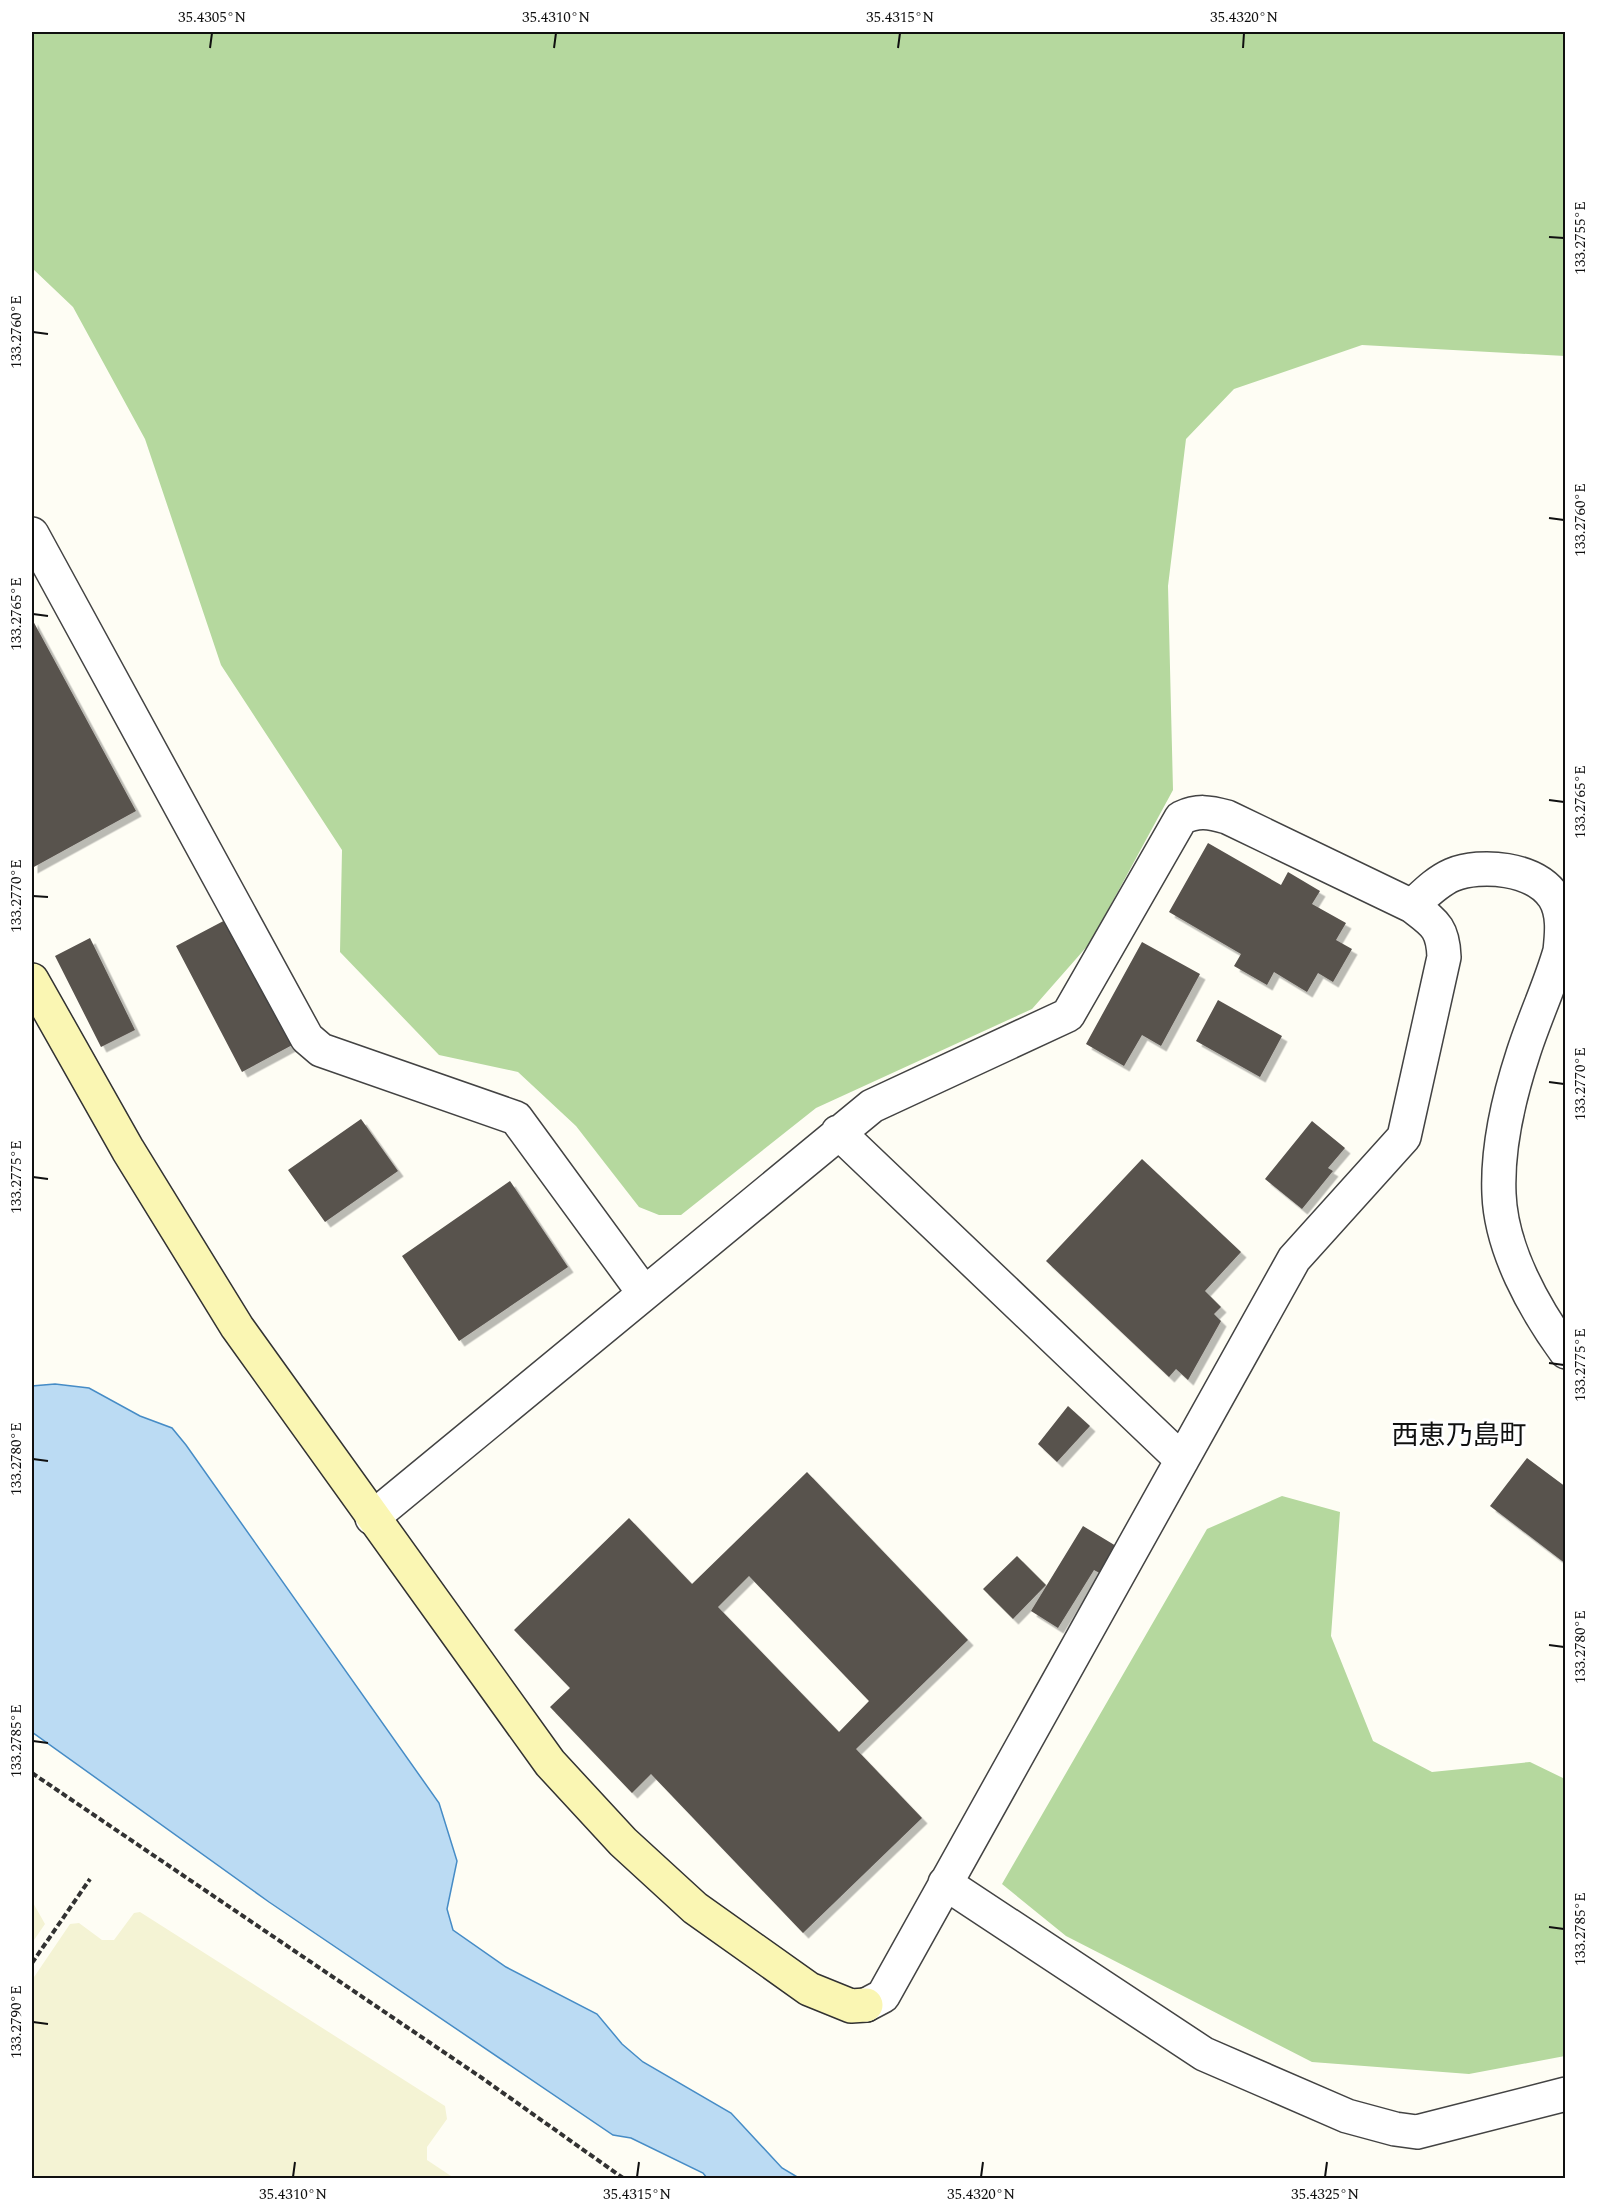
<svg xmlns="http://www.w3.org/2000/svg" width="1597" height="2210" font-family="Spectral,'Noto Sans JP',serif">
  <defs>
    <filter id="shadow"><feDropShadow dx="5.5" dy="5.5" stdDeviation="0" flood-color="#0004"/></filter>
  </defs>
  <rect width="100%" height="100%" fill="#fefdf4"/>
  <path fill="#f4f3d4" d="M 32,1901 L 45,1924 L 32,1943 Z
    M 140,1912 L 445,2106 L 447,2119 L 427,2147 L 427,2160 L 454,2178 L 32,2178 L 32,1980 L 70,1924 L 79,1923 L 102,1940 L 114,1940 L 134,1913 Z"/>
  <path fill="#b5d89e" d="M 32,32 L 1565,32 L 1565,356 L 1362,345 L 1234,389 L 1186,439 L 1168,586 L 1173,790 L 1090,943 L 1032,1009 L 816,1108 L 681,1215 L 659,1215 L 639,1207 L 576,1126 L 518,1072 L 439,1055 L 340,952 L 342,850 L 221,665 L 145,439 L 73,307 L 32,268 Z
    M 1282,1496 L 1340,1512 L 1331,1636 L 1373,1741 L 1432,1772 L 1530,1762 L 1565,1779 L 1565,2056 L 1469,2074 L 1312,2062 L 1066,1936 L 1002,1884 L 1207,1529 Z"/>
  <path fill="#bbdbf3" stroke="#468cc6" stroke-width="1.5" d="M 55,1384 L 89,1388 L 140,1416 L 172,1428 L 186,1445 L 439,1803 L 457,1861 L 447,1909 L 453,1930 L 506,1967 L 597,2014 L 622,2044 L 643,2062 L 731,2113 L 782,2168 L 799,2178 L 707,2178 L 703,2173 L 631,2138 L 613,2135 L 269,1902 L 32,1732 L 32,1386 Z"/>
  <path fill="#58524d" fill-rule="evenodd" filter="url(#shadow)" d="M 32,619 L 136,811 L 32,868 Z
    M 1208,843 L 1281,885 L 1288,872 L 1320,891 L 1312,904 L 1346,923 L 1336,940 L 1352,949 L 1333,982 L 1318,973 L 1307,992 L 1274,972 L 1267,985 L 1234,966 L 1241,954 L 1169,912 Z
    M 231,917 L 296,1043 L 242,1072 L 176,946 Z
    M 90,938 L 135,1030 L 101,1047 L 55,956 Z
    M 1142,942 L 1200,974 L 1161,1046 L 1142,1035 L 1124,1066 L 1086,1044 Z
    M 1218,1000 L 1282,1036 L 1260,1077 L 1196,1041 Z
    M 361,1119 L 398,1171 L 325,1222 L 288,1170 Z
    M 1312,1121 L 1345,1148 L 1328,1168 L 1333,1171 L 1302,1209 L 1265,1179 Z
    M 1142,1159 L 1241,1252 L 1205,1291 L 1221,1307 L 1214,1314 L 1221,1321 L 1188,1380 L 1176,1369 L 1169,1377 L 1046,1261 Z
    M 510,1181 L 568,1267 L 459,1341 L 402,1256 Z
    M 1068,1406 L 1090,1426 L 1057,1462 L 1038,1444 Z
    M 1527,1458 L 1566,1487 L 1566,1564 L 1490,1506 Z
    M 807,1472 L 968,1640 L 856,1749 L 922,1818 L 803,1933 L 651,1774 L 632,1793 L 550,1707 L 570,1688 L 514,1630 L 629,1518 L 692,1584 ZM 749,1576 L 869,1701 L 839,1732 L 718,1607 Z
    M 1083,1526 L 1121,1549 L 1105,1576 L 1094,1570 L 1058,1628 L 1031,1611 Z
    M 1017,1556 L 1046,1585 L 1013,1619 L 983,1589 Z"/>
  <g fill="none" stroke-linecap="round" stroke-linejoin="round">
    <g stroke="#434343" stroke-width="36">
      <path id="street" d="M 32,534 L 307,1038 L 321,1050 L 516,1118 L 644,1293
        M 1412,906 C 1424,895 1436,882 1452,875 C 1481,863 1535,868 1554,897 C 1564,913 1562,933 1560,951 C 1550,986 1534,1019 1523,1054 C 1509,1097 1497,1149 1499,1194 C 1501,1249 1534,1308 1566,1352
        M 838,1132 L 1182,1460
        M 372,1518 L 872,1106 L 1068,1015 L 1181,818 C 1198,810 1209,812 1227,817 L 1412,906 C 1434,923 1443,927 1444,957 L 1404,1137 L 1294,1259 L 883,1996 L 866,2005
        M 945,1883 L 1204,2054 L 1347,2116 L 1395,2129 L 1417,2132 L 1566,2094"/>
    </g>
    <g stroke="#323232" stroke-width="36">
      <path id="secondary" d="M 32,980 L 128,1150 L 237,1327 L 550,1763 L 623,1842 L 695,1908 L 809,1989 L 851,2006 L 866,2005"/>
    </g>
    <path stroke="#323232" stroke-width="4" stroke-dasharray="6 3" stroke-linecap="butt" d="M 32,1773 L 482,2078 L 623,2178
      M 32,1963 L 90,1879"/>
    <use href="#street" stroke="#fff" stroke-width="33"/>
    <use href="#secondary" stroke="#faf6b3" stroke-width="33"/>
  </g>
  <path fill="none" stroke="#101010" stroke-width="2" d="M 210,48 L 212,33M 554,48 L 556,33M 898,48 L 900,33M 1243,48 L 1244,33M 1549,237 L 1564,238M 33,332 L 48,334M 1549,518 L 1564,520M 33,614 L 48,616M 1549,800 L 1564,802M 33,896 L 48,897M 1549,1082 L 1564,1084M 33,1177 L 48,1179M 1549,1363 L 1564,1365M 33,1459 L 48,1461M 1549,1645 L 1564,1647M 33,1741 L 48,1743M 1549,1927 L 1564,1929M 33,2022 L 48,2024M 293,2177 L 295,2162M 637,2177 L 639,2162M 981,2177 L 983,2162M 1325,2177 L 1327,2162"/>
  <g text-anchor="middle" stroke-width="6" stroke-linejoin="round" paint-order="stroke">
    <g font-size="27" fill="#101010" stroke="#fff">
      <text x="1459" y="1444">西恵乃島町</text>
    </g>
  </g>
  <rect width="1597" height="2210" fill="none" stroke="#ffffff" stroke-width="66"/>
  <rect x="33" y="33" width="1531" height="2144" fill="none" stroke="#101010" stroke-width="2"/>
  <g font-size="15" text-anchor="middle" fill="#101010">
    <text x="212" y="22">35.4305°N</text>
    <text x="556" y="22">35.4310°N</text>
    <text x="900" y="22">35.4315°N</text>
    <text x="1244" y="22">35.4320°N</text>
    <text transform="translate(1580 238) rotate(-90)" y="5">133.2755°E</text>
    <text transform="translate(16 332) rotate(-90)" y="5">133.2760°E</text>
    <text transform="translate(1580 520) rotate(-90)" y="5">133.2760°E</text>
    <text transform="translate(16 614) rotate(-90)" y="5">133.2765°E</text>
    <text transform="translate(1580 802) rotate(-90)" y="5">133.2765°E</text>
    <text transform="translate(16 896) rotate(-90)" y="5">133.2770°E</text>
    <text transform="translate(1580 1084) rotate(-90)" y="5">133.2770°E</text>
    <text transform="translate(16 1177) rotate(-90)" y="5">133.2775°E</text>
    <text transform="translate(1580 1365) rotate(-90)" y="5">133.2775°E</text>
    <text transform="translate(16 1459) rotate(-90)" y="5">133.2780°E</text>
    <text transform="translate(1580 1647) rotate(-90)" y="5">133.2780°E</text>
    <text transform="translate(16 1741) rotate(-90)" y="5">133.2785°E</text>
    <text transform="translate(1580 1929) rotate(-90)" y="5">133.2785°E</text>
    <text transform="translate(16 2022) rotate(-90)" y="5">133.2790°E</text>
    <text x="293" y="2199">35.4310°N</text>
    <text x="637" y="2199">35.4315°N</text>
    <text x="981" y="2199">35.4320°N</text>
    <text x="1325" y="2199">35.4325°N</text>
  </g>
</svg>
